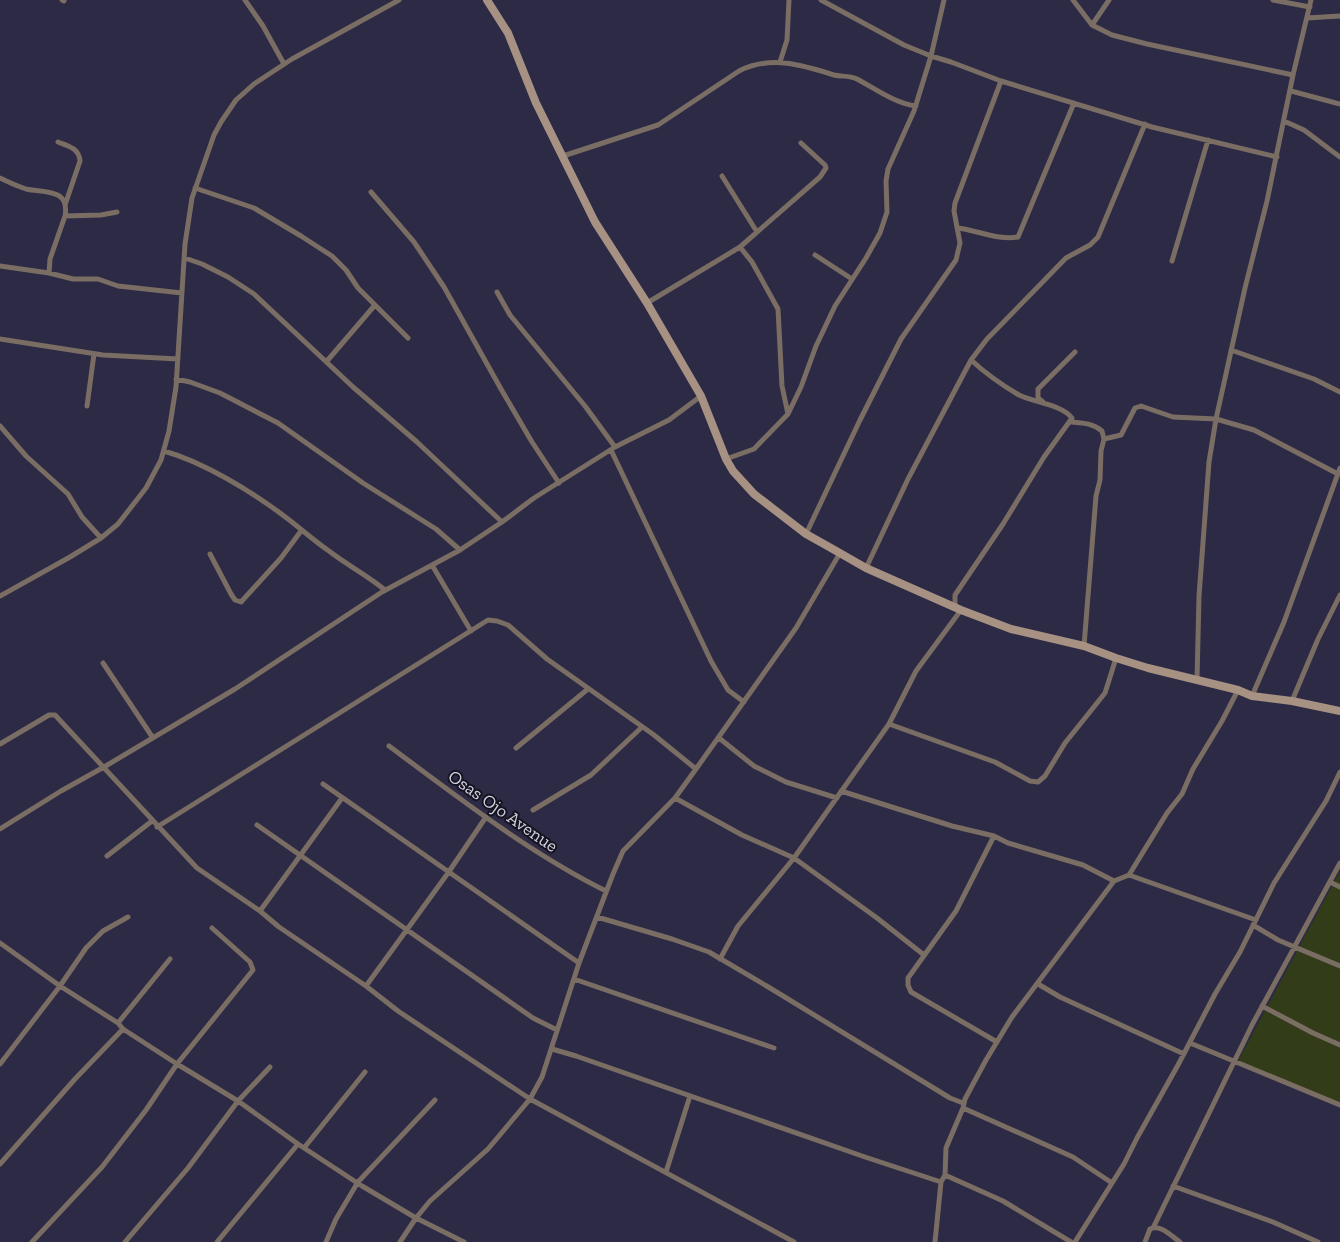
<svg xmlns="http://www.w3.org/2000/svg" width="1340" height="1242" font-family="'Zilla Slab',serif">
  <rect width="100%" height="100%" fill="#2c2a44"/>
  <path fill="#333c19" d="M 1340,871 L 1340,1104 L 1237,1063 Z"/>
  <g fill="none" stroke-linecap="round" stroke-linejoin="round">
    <path stroke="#7a6d64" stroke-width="5" d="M 62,0 L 64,1
      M 245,0 L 263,26 L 284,64
      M 821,0 L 904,45 L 931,56 L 944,0
      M 1073,0 L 1092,25 L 1112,35 L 1147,44 L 1293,75
      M 1273,0 L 1310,7
      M 1307,18 L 1340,16
      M 1092,25 L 1109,0
      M 780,62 L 787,40 L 789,0
      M 1291,91 L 1340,104
      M 1284,121 L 1304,130 L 1340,157
      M 58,142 C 68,146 79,148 80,161 L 65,205
      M 563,156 L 658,125 L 739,71 C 770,55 803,65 834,75 C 841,77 849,75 857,79 C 874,88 896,104 916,106
      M 722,176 L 757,232
      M 0,178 C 8,182 17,186 26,189 C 44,193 70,188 65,216 L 50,259 L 49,273
      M 195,188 L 254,208 L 301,236 L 332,256 L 346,270 L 358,288 L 408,338
      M 371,192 L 414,242 L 444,287 L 501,389 L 532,442 L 559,483
      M 65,216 L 101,215 L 117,212
      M 957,228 C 977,230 999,241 1018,237 L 1074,103
      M 740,247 L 752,262 L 778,309 L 782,386 L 788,414
      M 815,255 L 852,279
      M 185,258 L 202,264 L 228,277 L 254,294 L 353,387 L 417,442 L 502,522
      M 1172,261 L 1208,140
      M 0,266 L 49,273 L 73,279 L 98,279 L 118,286 L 182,293
      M 497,292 L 510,315 L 585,406 L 615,447
      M 647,303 L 740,247 L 820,177 L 826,168 L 825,165 L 801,143
      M 0,339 L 103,355 L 178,359
      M 1231,350 L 1314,379 L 1340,392
      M 327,361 L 375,305
      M 176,379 L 190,382 L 220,393 L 278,423 L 363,483 L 436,529 L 460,550
      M 1043,402 L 1038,398 L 1038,389 L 1075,352
      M 87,406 L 94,354
      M 1071,422 C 1083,423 1092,423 1102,431 L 1104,439 L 1101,451 L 1100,480 L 1096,496 L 1084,646
      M 0,426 L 26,456 L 68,494 L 82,517 L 101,538
      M 1104,439 L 1121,435 L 1135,408 L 1141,406 L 1173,417 L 1216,419 L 1254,430 L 1338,474
      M 611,450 L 711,661 L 728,690 L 744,702
      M 164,451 C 203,462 251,491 284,516 C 299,527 313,540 329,551 C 347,565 367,575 385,590
      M 726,459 L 754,449 L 788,414 L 801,387 L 816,346 L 835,306 L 866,258 L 880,233 L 887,212 L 886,181 L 888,169 L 914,111 L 931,56 L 951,62 L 1001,81 L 1152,127 L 1277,157
      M 806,534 L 860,420 L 901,339 L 956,260 L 960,243 L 954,211 L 955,203 L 1001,81
      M 210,554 L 231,594 L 235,600 L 241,602 L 281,558 L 301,531
      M 432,565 L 471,631
      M 866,568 L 908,479 L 971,360 L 987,339 L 1066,258 L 1090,245 L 1098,237 L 1145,124
      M 0,596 L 70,557 L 101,538 L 118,524 L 146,488 L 161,460 L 169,431 L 176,387 L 185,244 L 192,198 L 214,135 L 221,122 L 236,100 L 254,84 L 292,59 L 399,0
      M 955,607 L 955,595 L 1003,524 L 1044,457 L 1072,418 C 1061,404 1035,403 1019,395 C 1002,385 985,373 971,360
      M 103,663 L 153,738
      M 1197,680 L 1199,596 L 1209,462 L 1216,419 L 1245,288 L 1267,201 L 1293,75 L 1311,0
      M 1252,696 L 1284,622 L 1340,468
      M 1292,701 L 1318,639 L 1340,595
      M 889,724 L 995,762 L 1030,781 L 1038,782 L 1045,776 L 1065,743 L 1105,693 L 1116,658
      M 719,738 L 754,766 L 786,782 L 837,798
      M 0,744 L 49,715 L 55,715 L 197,868 L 260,911 L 279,927 L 366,986 L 398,1011 L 530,1099 L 794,1242
      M 389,746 C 459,798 528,852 606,891
      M 516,748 L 588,689
      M 323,784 L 579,963
      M 841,791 L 952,826 L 994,836 L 1008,843 L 1083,865 L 1114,881
      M 675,798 L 742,835 L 794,858 L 877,918 L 924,955
      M 533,810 L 591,775 L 642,727
      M 257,825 L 533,1018 L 557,1030
      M 157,827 L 488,620 L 497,621 L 508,625 L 547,659 L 654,735 L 696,769
      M 0,829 L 61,791 L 104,767 L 235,689 L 382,592 L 460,550 L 502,522 L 534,498 L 615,447 L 669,420 L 701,396
      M 994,836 L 956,911 L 908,978 L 908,985 L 911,992 L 997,1042
      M 107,856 L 152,821
      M 1129,875 L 1256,920
      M 1330,882 L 1340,887
      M 260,911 L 342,798
      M 597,917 L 672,939 L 709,952 L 770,988 L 950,1098 L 963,1103
      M 1253,925 L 1278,940 L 1340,966
      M 0,943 L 60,986 L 118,1023 L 123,1029 L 177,1064 L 238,1101 L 298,1144 L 362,1186 L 416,1218 L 464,1242
      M 720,959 L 738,926 L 794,858 L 889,724 L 916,671 L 961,610
      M 574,979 L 774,1048
      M 1038,984 L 1060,997 L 1184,1054
      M 366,986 L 448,873 L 486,817
      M 1262,1006 L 1313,1033 L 1340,1045
      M 118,1023 L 170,959
      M 1190,1043 L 1340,1105
      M 552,1049 L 576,1056 L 865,1157 L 941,1182
      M 0,1064 L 60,986 L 86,948 L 103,931 L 128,917
      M 963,1108 L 1073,1157 L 1112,1183
      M 304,1148 L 365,1072
      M 0,1164 L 75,1079 L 123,1029
      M 666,1172 L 690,1096
      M 945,1175 L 1003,1201 L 1071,1242
      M 1173,1186 L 1273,1222 L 1318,1242
      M 1153,1228 L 1252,1025 L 1340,863
      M 32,1242 L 102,1167 L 146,1110 L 177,1064 L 253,970 L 250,962 L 212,928
      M 125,1242 L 188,1168 L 238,1101 L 270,1067
      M 217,1242 L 298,1144
      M 326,1242 L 336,1219 L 358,1182 L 435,1100
      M 400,1242 L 416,1218 L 430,1201 L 488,1149 L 530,1099 L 542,1077 L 579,963 L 613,874 L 623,851 L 675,798 L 696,769 L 796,628 L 840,553
      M 935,1242 L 941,1182 L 945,1175 L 946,1148 L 963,1108 L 965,1099 L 986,1060 L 1012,1017 L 1114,881 L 1129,875 L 1167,813 L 1182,794 L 1193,769 L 1222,721 L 1238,690
      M 1075,1242 L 1124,1164 L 1137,1138 L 1178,1065 L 1215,994 L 1240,952 L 1274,883 L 1326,801 L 1340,772
      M 1145,1242 L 1150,1229 C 1161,1224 1171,1236 1180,1242"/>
    <path stroke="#a69182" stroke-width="8" d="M 487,0 L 508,33 L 536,103 L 595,222 L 647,303 L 701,396 L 726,459 L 733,471 L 754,494 L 806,534 L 831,548 L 866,568 L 961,610 L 1011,629 L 1084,646 L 1116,658 L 1148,668 L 1238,690 L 1252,696 L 1292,701 L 1340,711"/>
  </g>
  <g text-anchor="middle" stroke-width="4" stroke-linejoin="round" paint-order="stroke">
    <g font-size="18" fill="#d1d1e2" stroke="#151420">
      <text transform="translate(503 811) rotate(35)" y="6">Osas Ojo Avenue</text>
    </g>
  </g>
</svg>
